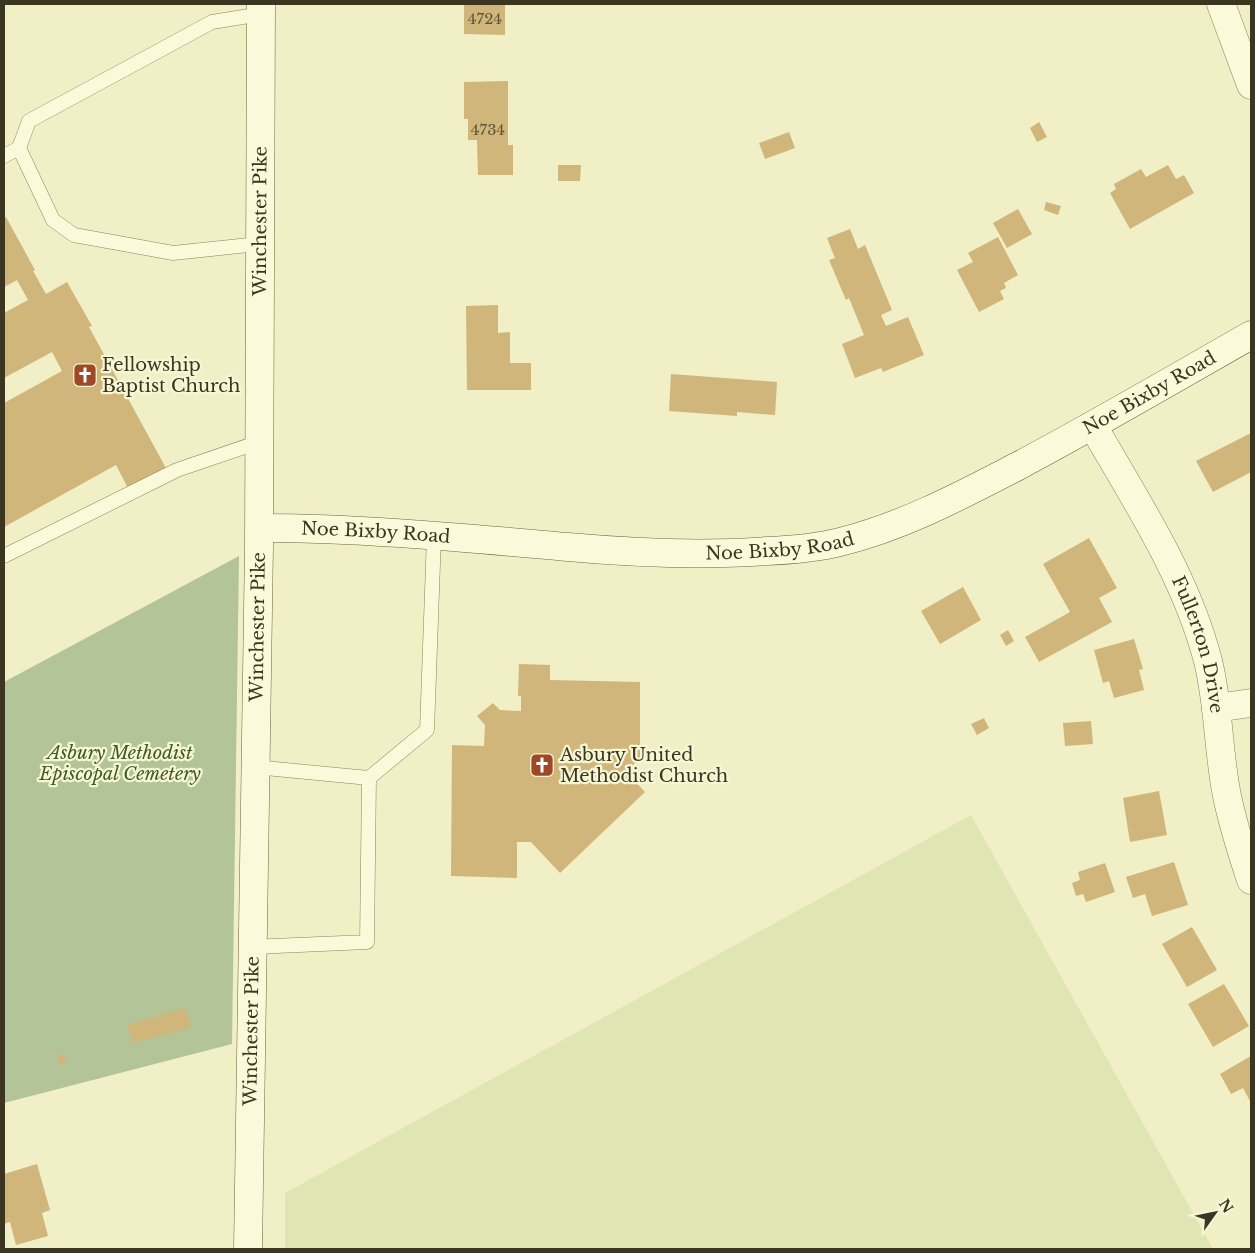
<svg xmlns="http://www.w3.org/2000/svg" width="1255" height="1253" font-family="'Libre Baskerville',serif">
  <rect width="100%" height="100%" fill="#f0efc6"/>
  <path fill="#e0e6b3" d="M 971,815 L 1213,1249 L 285,1249 L 285,1193 Z"/>
  <path fill="#b3c498" d="M 239,556 L 232,1044 L 4,1103 L 4,682 Z"/>
  <path fill="#d0b67b" d="M 464,4 L 505,4 L 505,35 L 464,34 Z
    M 508,81 L 508,145 L 513,145 L 513,175 L 478,175 L 477,140 L 468,140 L 468,119 L 464,119 L 464,82 Z
    M 1039,122 L 1047,137 L 1037,142 L 1030,128 Z
    M 789,132 L 795,148 L 765,159 L 759,143 Z
    M 558,165 L 581,165 L 580,181 L 558,181 Z
    M 1168,165 L 1176,179 L 1184,175 L 1194,193 L 1130,229 L 1110,193 L 1116,189 L 1114,184 L 1141,169 L 1146,177 Z
    M 1046,202 L 1061,206 L 1058,215 L 1044,210 Z
    M 1018,209 L 1032,234 L 1007,248 L 993,223 Z
    M 6,217 L 35,270 L 33,271 L 46,294 L 67,282 L 92,326 L 89,327 L 167,470 L 129,490 L 116,465 L 4,527 L 4,403 L 62,371 L 52,352 L 4,378 L 4,313 L 28,300 L 17,280 L 4,287 L 4,218 Z
    M 850,229 L 858,249 L 865,245 L 892,310 L 881,315 L 886,326 L 908,317 L 924,355 L 883,372 L 881,368 L 855,378 L 842,344 L 864,335 L 849,298 L 846,300 L 829,260 L 835,258 L 827,238 Z
    M 998,237 L 1018,275 L 1004,283 L 1006,288 L 1000,291 L 1004,299 L 979,312 L 957,270 L 973,262 L 968,253 Z
    M 498,305 L 498,333 L 510,332 L 510,363 L 531,363 L 531,390 L 467,390 L 466,306 Z
    M 671,374 L 777,382 L 775,415 L 737,412 L 737,416 L 669,411 Z
    M 1251,433 L 1251,472 L 1213,492 L 1196,461 Z
    M 1089,538 L 1117,588 L 1099,598 L 1112,622 L 1039,662 L 1025,637 L 1070,612 L 1043,564 Z
    M 963,587 L 981,620 L 940,644 L 921,611 Z
    M 1008,630 L 1014,641 L 1006,646 L 1000,635 Z
    M 1134,639 L 1143,669 L 1139,670 L 1144,690 L 1114,698 L 1109,681 L 1103,683 L 1094,650 Z
    M 519,664 L 550,665 L 550,680 L 640,682 L 640,758 L 626,772 L 645,792 L 560,873 L 531,842 L 517,842 L 517,878 L 451,876 L 452,745 L 484,746 L 485,725 L 477,716 L 493,703 L 500,710 L 521,711 L 521,696 L 518,696 Z
    M 984,718 L 989,728 L 977,735 L 971,724 Z
    M 1091,721 L 1093,744 L 1065,746 L 1063,723 Z
    M 1159,791 L 1167,835 L 1130,842 L 1123,798 Z
    M 1174,862 L 1188,905 L 1152,916 L 1145,894 L 1133,898 L 1126,877 Z
    M 1105,863 L 1115,892 L 1086,902 L 1083,894 L 1076,896 L 1072,883 L 1080,880 L 1078,872 Z
    M 1192,927 L 1217,970 L 1187,987 L 1162,944 Z
    M 1224,984 L 1249,1026 L 1213,1047 L 1188,1004 Z
    M 185,1008 L 191,1028 L 133,1043 L 127,1025 Z
    M 64,1054 L 66,1064 L 59,1065 L 57,1055 Z
    M 1251,1056 L 1251,1103 L 1243,1088 L 1231,1094 L 1220,1074 Z
    M 37,1164 L 50,1210 L 42,1213 L 48,1236 L 16,1245 L 10,1222 L 4,1224 L 4,1174 Z"/>
  <g fill="none" stroke-linecap="round" stroke-linejoin="round">
    <g stroke="#8d835b" stroke-width="15">
      <path id="lane" d="M 4,156 L 19,148
        M 259,244 L 173,253 L 74,235 L 53,220 L 19,148 L 29,121 L 212,22 L 261,14
        M 4,556 L 177,470 L 259,442
        M 369,778 L 427,730 L 434,536
        M 251,947 L 367,942 L 369,778 L 254,767"/>
    </g>
    <g stroke="#8d835b" stroke-width="29">
      <g id="street">
        <path d="M 1221,4 L 1251,85"/>
        <path id="s1" d="M 1093,426 C 1136,501 1186,576 1208,661 C 1219,705 1218,752 1227,796 C 1233,825 1242,853 1251,880"/>
        <path d="M 1216,708 L 1251,703"/>
      </g>
    </g>
    <g stroke="#6f643e" stroke-width="29">
      <g id="secondary">
        <path id="s2" d="M 260,528 C 363,528 465,538 568,547 C 635,553 701,556 767,551 C 791,550 817,548 840,542 C 904,526 960,496 1018,466 C 1097,424 1174,379 1251,335"/>
        <path id="s3" d="M 248,1249 L 259,546 L 261,4"/>
      </g>
    </g>
    <use href="#lane" stroke="#fafada" stroke-width="14"/>
    <use href="#street" stroke="#fafada" stroke-width="28"/>
    <use href="#secondary" stroke="#fafada" stroke-width="28"/>
  </g>
  <defs>
    <g id="church-square" transform="scale(1.25)"><rect x="-9" y="-9" width="18" height="18" rx="4" fill="#9e4828" stroke="#f7f7d6"/><path d="M-1.2-6h2.4v3.5h3.3v2.4h-3.3V6h-2.4V-.1h-3.3v-2.4h3.3Z" fill="#fff"/></g>
  </defs>
  <g fill-rule="evenodd">
    <use href="#church-square" x="85" y="375"/>
    <use href="#church-square" x="542" y="765"/>
  </g>
  <g text-anchor="middle" stroke-width="4.5" stroke-linejoin="round" paint-order="stroke">
    <g font-size="15" fill="#615536">
      <text x="485" y="24">4724</text>
      <text x="488" y="135">4734</text>
    </g>
    <g font-size="18" fill="#3c351f" stroke="#f7f7d6">
      <text dy="6" stroke="none"><textPath href="#s3" startOffset="1028">Winchester Pike</textPath></text>
      <text dy="6" stroke="none"><textPath href="#s2" startOffset="926">Noe Bixby Road</textPath></text>
      <text dy="6" stroke="none"><textPath href="#s2" startOffset="116">Noe Bixby Road</textPath></text>
      <text dy="6" stroke="none"><textPath href="#s2" startOffset="521">Noe Bixby Road</textPath></text>
      <text dy="6" stroke="none"><textPath href="#s3" startOffset="622">Winchester Pike</textPath></text>
      <text dy="6" stroke="none"><textPath href="#s1" startOffset="244">Fullerton Drive</textPath></text>
      <text dy="6" stroke="none"><textPath href="#s3" startOffset="218">Winchester Pike</textPath></text>
    </g>
    <g font-size="18" fill="#3c351f" stroke="#f7f7d6" text-anchor="start">
      <text x="102" y="371">Fellowship<tspan x="102" dy="21">Baptist Church</tspan></text>
      <text x="560" y="761">Asbury United<tspan x="560" dy="21">Methodist Church</tspan></text>
    </g>
    <g font-size="18" font-style="italic" fill="#3e5a25" stroke="#f7f7d6">
      <text x="120" y="759">Asbury Methodist<tspan x="120" dy="21">Episcopal Cemetery</tspan></text>
    </g>
  </g>
  <rect width="1255" height="1253" fill="none" stroke="#3c351f" stroke-width="10"/>
  <g transform="translate(1215 1213) rotate(57)" stroke="#f7f7d6" stroke-width="4" paint-order="stroke">
  <path d="M0-4L9 19L0 12L-9 19Z" fill="#3c351f"/>
  <text y="-8" font-size="14" font-weight="bold" text-anchor="middle" fill="#3c351f">N</text>
  </g>
</svg>
